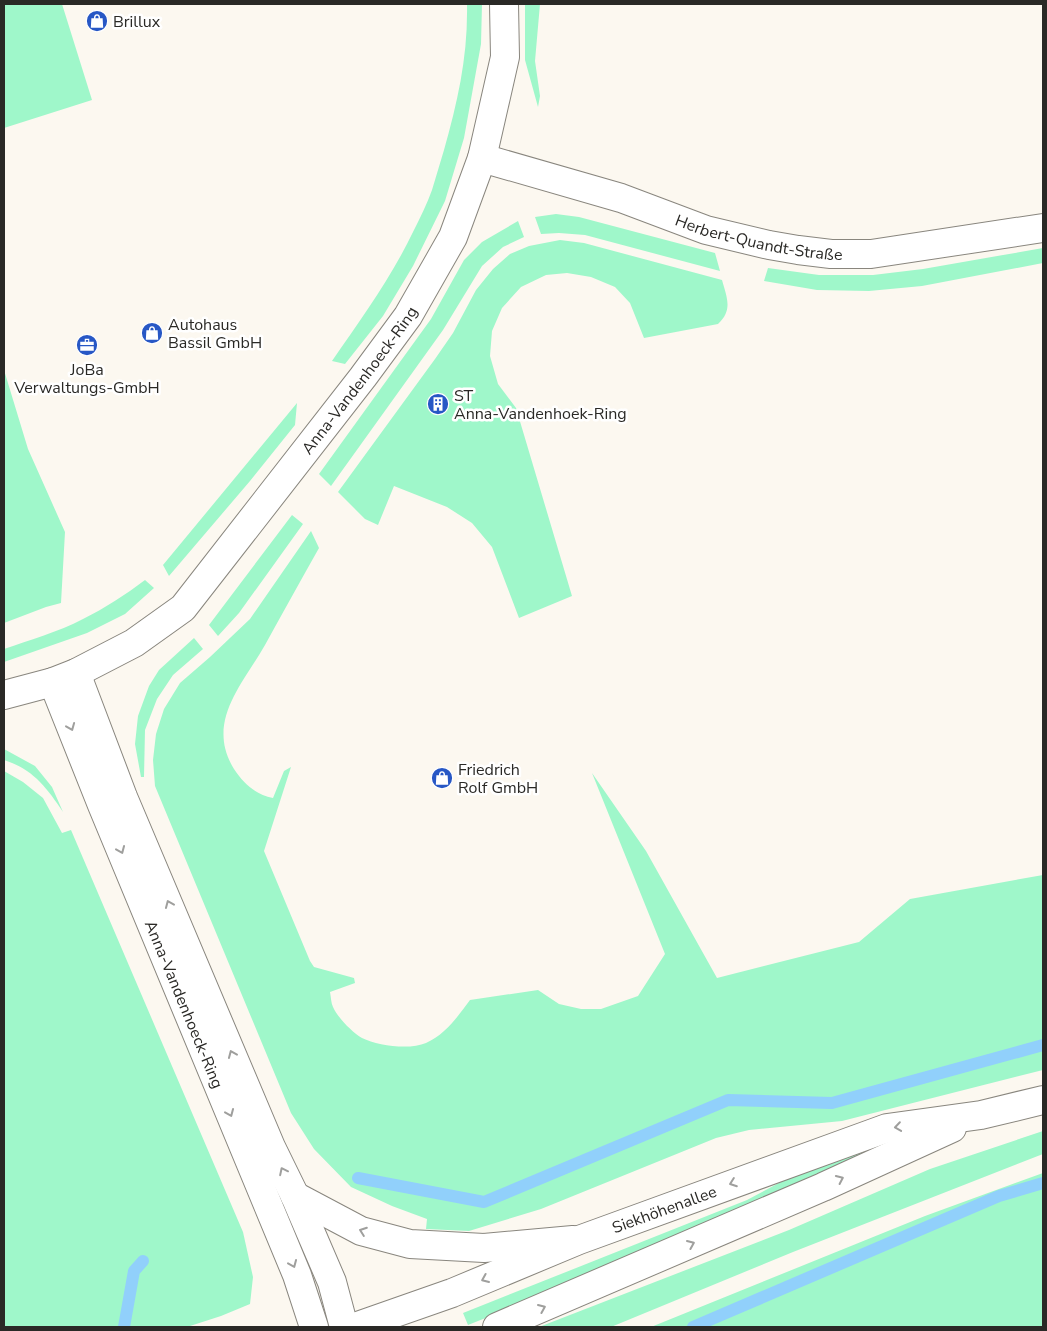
<svg xmlns="http://www.w3.org/2000/svg" width="1047" height="1331" font-family="'Nunito Sans',sans-serif">
  <rect width="100%" height="100%" fill="#fcf8f0"/>
  <path fill="#9ff7ca" d="M 4,4 L 62,4 L 92,100 L 4,128 Z
    M 467,4 L 482,4 L 481,44 L 464,138 L 445,201 L 413,266 L 383,316 L 345,364 L 332,361 C 361,319 391,278 413,232 C 420,218 427,204 432,190 C 436,177 440,163 444,150 C 458,100 468,56 467,4 Z
    M 525,4 L 540,4 L 535,61 L 540,96 L 538,107 L 525,60 Z
    M 556,214 L 579,217 L 715,253 L 720,271 L 585,235 L 559,233 L 541,234 L 535,217 Z
    M 518,221 L 524,237 L 503,247 L 482,266 L 443,330 L 331,486 L 319,474 L 431,319 L 464,260 L 482,242 Z
    M 560,240 L 584,243 L 722,280 C 727,298 733,310 718,324 L 644,338 L 630,303 L 615,287 L 591,277 L 567,273 L 546,275 L 521,287 L 502,308 L 492,331 L 490,356 L 498,384 L 516,408 L 572,596 L 519,618 L 492,547 L 472,523 L 447,507 L 394,486 L 378,525 L 365,519 L 338,492 L 435,359 L 453,333 L 476,290 L 493,269 L 510,254 L 529,246 Z
    M 1043,248 L 1043,263 L 922,286 L 869,291 L 817,290 L 764,281 L 768,268 L 819,275 L 873,275 L 923,269 Z
    M 4,370 L 28,449 L 65,532 L 61,603 L 46,607 L 4,623 Z
    M 297,403 L 295,425 L 250,481 L 169,576 L 163,565 Z
    M 292,515 L 303,524 L 239,613 L 218,636 L 209,625 Z
    M 311,531 L 319,548 C 301,580 283,612 265,645 C 243,684 205,722 234,769 C 244,784 255,794 273,798 L 284,771 L 291,767 L 264,851 L 310,961 L 314,967 L 354,978 L 355,983 L 330,992 C 331,997 331,1003 333,1007 C 338,1018 352,1032 362,1038 C 378,1046 410,1050 426,1043 C 446,1034 458,1016 470,1000 L 538,990 L 559,1004 L 581,1009 L 601,1009 L 638,996 L 665,954 L 592,773 L 646,851 L 717,978 L 859,942 L 910,899 L 1043,875 L 1043,1070 L 842,1121 L 749,1130 L 716,1138 L 541,1209 L 469,1231 L 426,1229 L 427,1219 L 392,1206 L 351,1187 L 314,1149 L 291,1113 L 155,786 L 153,760 L 156,734 L 164,709 L 180,683 L 210,657 L 250,619 Z
    M 145,580 L 154,588 L 125,614 L 87,633 L 4,662 L 4,649 C 30,640 58,632 83,619 C 105,608 125,595 145,580 Z
    M 194,638 L 203,649 L 173,675 L 157,699 L 145,730 L 144,777 L 141,777 L 135,744 L 138,716 L 149,686 L 159,670 Z
    M 4,749 L 35,766 L 52,787 L 63,812 C 47,788 33,769 4,760 Z
    M 4,771 L 23,782 L 43,798 L 62,833 L 71,830 L 243,1232 L 253,1277 L 250,1304 L 221,1316 L 190,1326 L 190,1327 L 4,1327 Z
    M 1043,1131 L 1043,1154 L 793,1252 L 611,1327 L 539,1327 L 789,1230 L 930,1169 Z
    M 871,1141 L 877,1148 L 712,1228 L 468,1325 L 463,1313 L 747,1200 L 805,1169 Z
    M 1043,1173 L 1043,1327 L 651,1327 L 925,1216 Z"/>
  <g fill="none" stroke-linecap="round" stroke-linejoin="round">
    <path stroke="#91d0fb" stroke-width="12" d="M 358,1178 L 484,1202 L 728,1100 L 832,1103 L 1043,1045
      M 124,1327 L 134,1271 L 143,1261
      M 693,1327 L 999,1196 L 1043,1183"/>
    <g stroke="#89867e" stroke-width="30">
      <g id="minor">
        <path id="s1" d="M 482,158 L 621,198 L 706,230 L 769,245 L 798,250 L 831,254 L 871,254 L 1043,228"/>
        <path d="M 76,673 L 123,797 L 271,1147 L 295,1196 L 332,1282 L 344,1327"/>
        <path id="s2" d="M 53,682 L 102,805 L 297,1275 L 314,1327"/>
        <path id="s3" d="M 4,695 L 53,682 L 76,673 L 134,643 L 183,608 L 363,377 L 408,316 L 453,237 L 482,158 L 505,57 L 504,4"/>
        <path d="M 295,1196 L 361,1231 L 410,1244 L 484,1248 L 573,1240"/>
      </g>
    </g>
    <g stroke="#89867e" stroke-width="30">
      <g id="major">
        <path id="s4" d="M 355,1327 L 452,1293 L 579,1240 L 887,1128 L 981,1115 L 1043,1100"/>
        <path d="M 497,1327 L 823,1187 L 952,1128"/>
      </g>
    </g>
    <use href="#minor" stroke="#fff" stroke-width="28"/>
    <use href="#major" stroke="#fff" stroke-width="28"/>
  </g>
  <defs><path id="oneway-chevron" d="M-2-3.5L2.5 0L-2 3.5" fill="none" stroke-width="1.6" stroke-linecap="round" stroke-linejoin="round" transform="scale(1.25)"/></defs>
  <g stroke="#9f9f9d">
    <use href="#oneway-chevron" transform="translate(71 727) rotate(68)"/>
    <use href="#oneway-chevron" transform="translate(121 850) rotate(67)"/>
    <use href="#oneway-chevron" transform="translate(169 904) rotate(-113)"/>
    <use href="#oneway-chevron" transform="translate(232 1054) rotate(-113)"/>
    <use href="#oneway-chevron" transform="translate(230 1113) rotate(67)"/>
    <use href="#oneway-chevron" transform="translate(898 1127) rotate(172)"/>
    <use href="#oneway-chevron" transform="translate(283 1171) rotate(-116)"/>
    <use href="#oneway-chevron" transform="translate(840 1179) rotate(-25)"/>
    <use href="#oneway-chevron" transform="translate(733 1183) rotate(160)"/>
    <use href="#oneway-chevron" transform="translate(363 1231) rotate(-160)"/>
    <use href="#oneway-chevron" transform="translate(691 1244) rotate(-23)"/>
    <use href="#oneway-chevron" transform="translate(293 1264) rotate(67)"/>
    <use href="#oneway-chevron" transform="translate(485 1279) rotate(157)"/>
    <use href="#oneway-chevron" transform="translate(542 1308) rotate(-23)"/>
  </g>
  <defs>
    <g id="shop-disc" transform="scale(1.125)"><circle r="9.5" fill="#2757c5" stroke="#fff"/><path d="M-5-2.5h2.3a2.7 3.5 0 0 1 5.4 0H5L5.5 6h-11ZM-1.5-2.5h3a1.5 2.3 0 0 0-3 0Z" fill="#fff"/></g>
    <g id="office-disc" transform="scale(1.125)"><circle r="9.5" fill="#2757c5" stroke="#fff"/><path d="M-6-3h4V-5.5h4V-3h4V5H-6ZM-1-4.5V-3h2v-1.5ZM-6 0V1H6V0Z" fill="#fff"/></g>
    <g id="building-disc" transform="scale(1.125)"><circle r="9.5" fill="#2757c5" stroke="#fff"/><path d="M-4-6H4V6H1V3H-1V6H-4ZM-2.5-4.3h1.7v1.8h-1.7ZM.8-4.3h1.7v1.8H.8ZM-2.5-1h1.7V.8h-1.7ZM.8-1h1.7V.8H.8Z" fill="#fff"/></g>
  </defs>
  <g fill-rule="evenodd">
    <use href="#shop-disc" x="97" y="21"/>
    <use href="#shop-disc" x="152" y="333"/>
    <use href="#office-disc" x="87" y="345"/>
    <use href="#building-disc" x="438" y="404"/>
    <use href="#shop-disc" x="442" y="778"/>
  </g>
  <g text-anchor="middle" stroke-width="5" stroke-linejoin="round" paint-order="stroke">
    <g font-size="16" fill="#2a2926" stroke="#fff" text-anchor="start">
      <text x="113" y="27">Brillux</text>
      <text x="168" y="330">Autohaus<tspan x="168" dy="18">Bassil GmbH</tspan></text>
      <text x="87" y="375" text-anchor="middle">JoBa<tspan x="87" dy="18">Verwaltungs-GmbH</tspan></text>
      <text x="454" y="401">ST<tspan x="454" dy="18">Anna-Vandenhoek-Ring</tspan></text>
      <text x="458" y="775">Friedrich<tspan x="458" dy="18">Rolf GmbH</tspan></text>
    </g>
    <g font-size="16" fill="#2a2926" stroke="#fff">
      <text dy="6" stroke="none"><textPath href="#s1" startOffset="289">Herbert-Quandt-Straße</textPath></text>
      <text dy="6" stroke="none"><textPath href="#s3" startOffset="489">Anna-Vandenhoeck-Ring</textPath></text>
      <text dy="6" stroke="none"><textPath href="#s2" startOffset="348">Anna-Vandenhoeck-Ring</textPath></text>
      <text dy="6" stroke="none"><textPath href="#s4" startOffset="331">Siekhöhenallee</textPath></text>
    </g>
  </g>
  <rect width="1047" height="1331" fill="none" stroke="#2a2926" stroke-width="10"/>
</svg>
